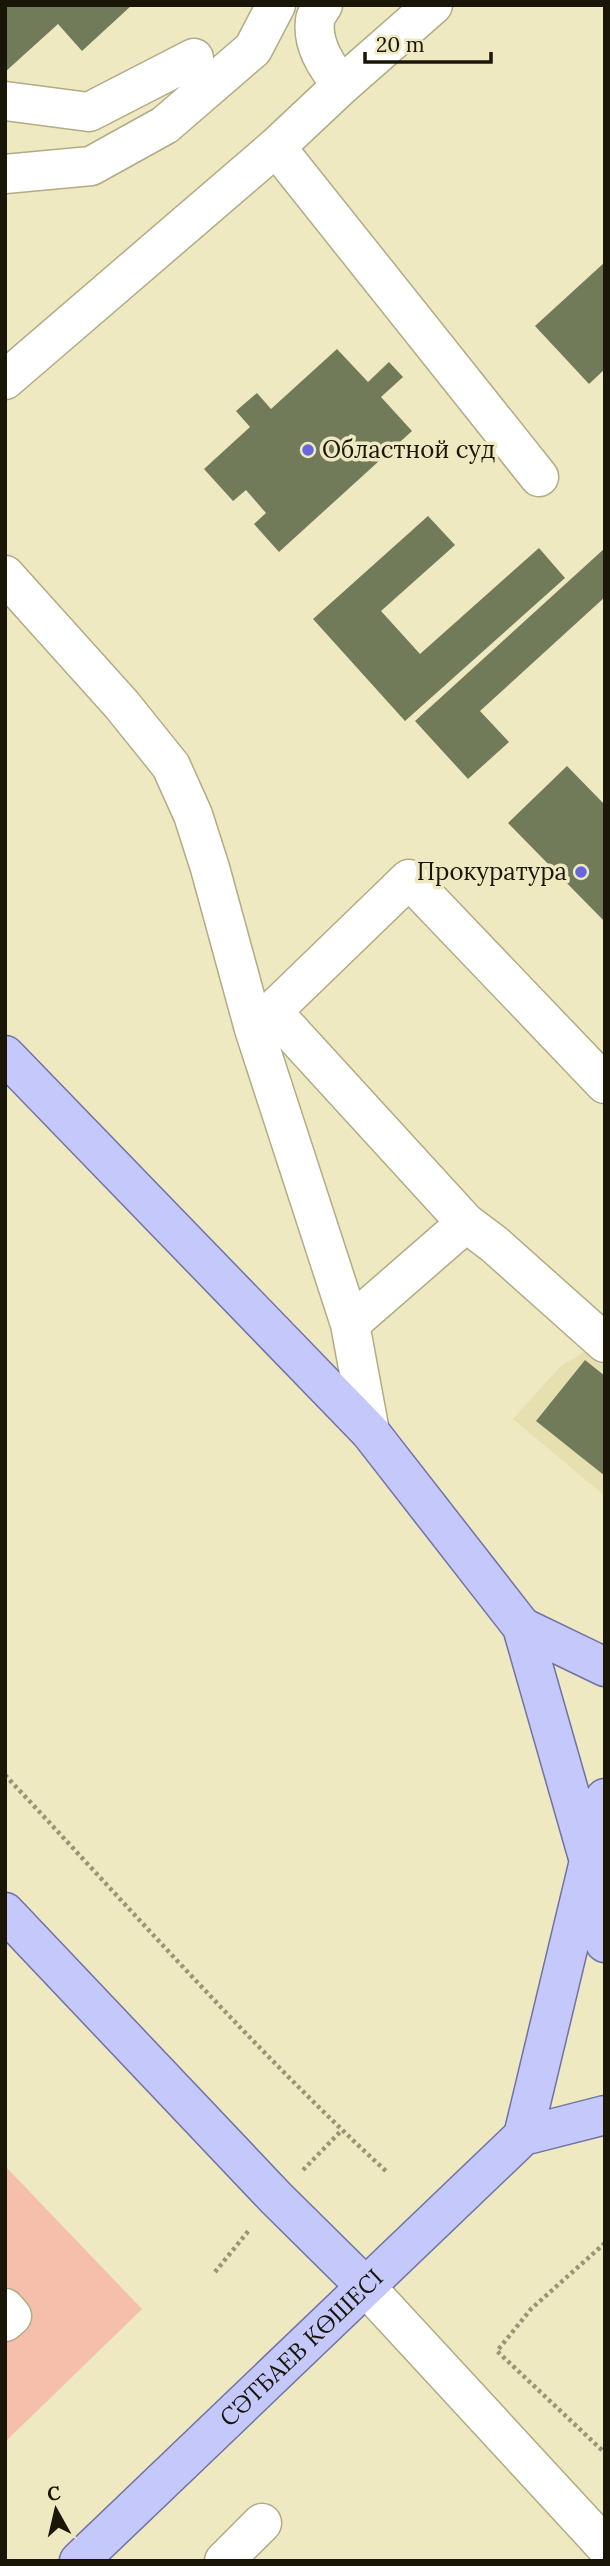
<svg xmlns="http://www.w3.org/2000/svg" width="610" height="2566" font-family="Lora,serif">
  <rect width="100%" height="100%" fill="#eee9c1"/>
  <path fill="#e6dfb0" d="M 605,1339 L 605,1496 L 513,1419 L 561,1366 Z"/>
  <path fill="#f5bfac" d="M 5,2166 L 142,2309 L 5,2442 Z"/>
  <path fill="#727b59" d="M 5,5 L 132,5 L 82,51 L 58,24 L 5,72 Z
    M 605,262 L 605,369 L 589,384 L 535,326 Z
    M 337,349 L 368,382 L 389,362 L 403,377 L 381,397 L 412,431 L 279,552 L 254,524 L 266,513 L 246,490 L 233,501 L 204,469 L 250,427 L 236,411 L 257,393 L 271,409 Z
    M 428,516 L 455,545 L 381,611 L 420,654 L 539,548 L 565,578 L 405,721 L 313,619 Z
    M 605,548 L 605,597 L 480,711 L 509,742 L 468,779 L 415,721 Z
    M 567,766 L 605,805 L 605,922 L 508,823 Z
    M 585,1360 L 605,1376 L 605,1476 L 536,1421 Z"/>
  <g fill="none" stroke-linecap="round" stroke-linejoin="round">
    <g stroke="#b1ab86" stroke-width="41">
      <path id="minor" d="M 323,5 C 320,10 315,16 315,21 C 312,44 327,68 342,85
        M 5,101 L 89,112 L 194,58
        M 276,147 L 539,477
        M 5,174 L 91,166 L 165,125 L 253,49 L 276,5
        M 5,380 L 276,147 L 342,85 L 433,5
        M 5,575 L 122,705 L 171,766 L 193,815 L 210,868 L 254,1029 L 350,1324 L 370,1432
        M 272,1011 L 466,1223
        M 254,1029 L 409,879 L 605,1084
        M 350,1324 L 466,1223 L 494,1244 L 605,1343
        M 365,2286 L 605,2546
        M 5,2308 L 12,2316 L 5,2322
        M 224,2561 L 262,2523"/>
    </g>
    <g stroke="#7072a5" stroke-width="41">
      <g id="major">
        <path d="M 5,1055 L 370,1432 L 522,1627 L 589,1861 L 523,2136"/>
        <path d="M 522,1627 L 605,1667"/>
        <path d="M 605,1798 L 601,1805 L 589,1861 L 596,1925 L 605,1943"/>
        <path d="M 5,1912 L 276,2198 L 365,2286"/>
        <path id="s1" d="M 79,2561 L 523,2136 L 605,2115"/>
      </g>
    </g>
    <path stroke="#999577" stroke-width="4.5" stroke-dasharray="3.5 3.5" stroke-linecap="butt" d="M 5,1775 C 131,1909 253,2049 388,2173
      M 303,2170 L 341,2131
      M 605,2243 L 531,2309 L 497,2351 L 605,2453
      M 215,2272 L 250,2229"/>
    <use href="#minor" stroke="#fff" stroke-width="38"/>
    <use href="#major" stroke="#c5c8fb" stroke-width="38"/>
  </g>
  <g fill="#6965de" stroke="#eee9c1" stroke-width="2.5">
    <circle cx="308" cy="450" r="7"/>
    <circle cx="581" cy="872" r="7"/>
  </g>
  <g text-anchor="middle" stroke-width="7" stroke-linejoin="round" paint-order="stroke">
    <g font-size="24" fill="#191608" stroke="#eee9c1" text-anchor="start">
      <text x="322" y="458">Областной суд</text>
      <text x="567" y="880" text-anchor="end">Прокуратура</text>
    </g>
    <g font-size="24" fill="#191608" stroke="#eee9c1">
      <text dy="8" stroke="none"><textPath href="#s1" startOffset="308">СӘТБАЕВ КӨШЕСІ</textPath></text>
    </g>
  </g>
  <rect width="610" height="2566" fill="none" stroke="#191608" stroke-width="14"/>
  <g transform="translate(56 2510) rotate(352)" stroke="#eee9c1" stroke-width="5" paint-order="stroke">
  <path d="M0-5L12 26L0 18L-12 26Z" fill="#191608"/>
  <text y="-10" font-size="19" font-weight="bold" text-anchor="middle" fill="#191608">С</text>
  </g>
  <path d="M365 52v10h126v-10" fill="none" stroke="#191608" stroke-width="3.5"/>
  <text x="376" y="52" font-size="21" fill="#191608" stroke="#eee9c1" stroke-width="5" paint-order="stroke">20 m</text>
</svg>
